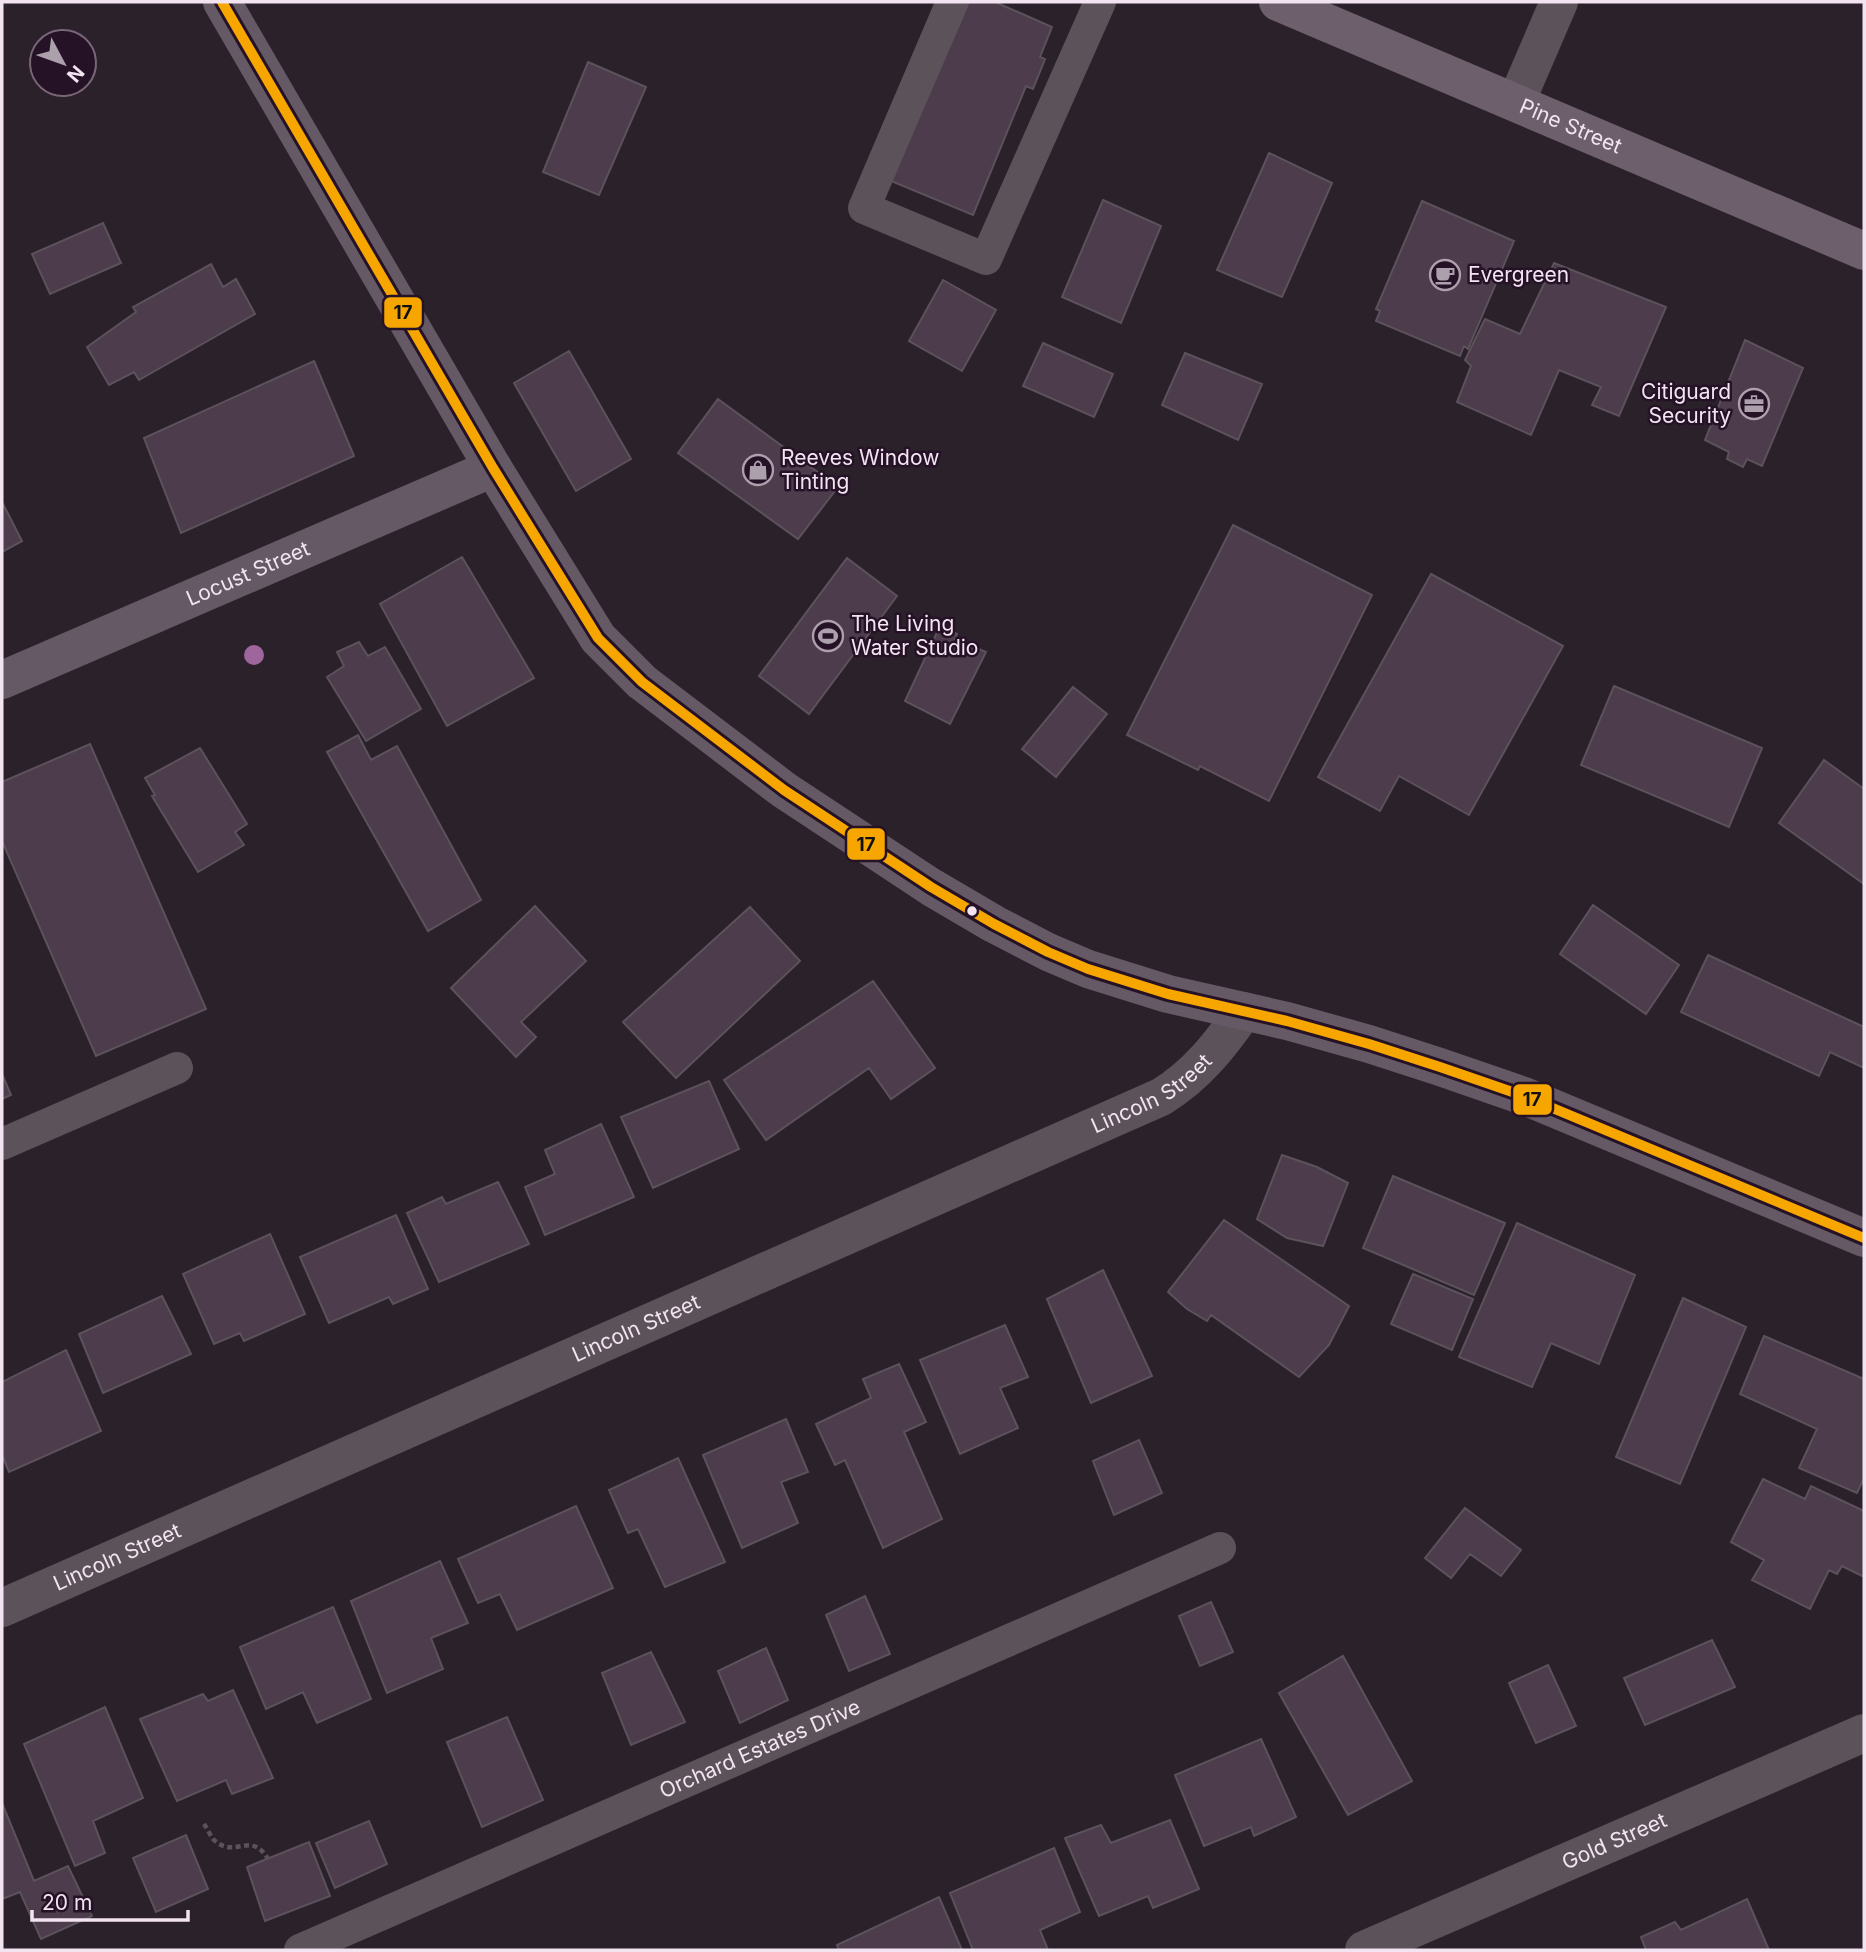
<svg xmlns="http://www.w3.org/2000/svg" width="1866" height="1952" font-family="Inter,sans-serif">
  <rect width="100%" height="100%" fill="#2b212b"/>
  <path fill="#4d3c4c" stroke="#5b525b" stroke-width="2" d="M 969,2 L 995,2 L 1052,27 L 1040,57 L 1045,59 L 1033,89 L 1026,86 L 973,215 L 891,181 Z
    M 588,62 L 646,87 L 599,195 L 543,172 Z
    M 1269,153 L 1332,183 L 1282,297 L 1217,270 Z
    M 1103,200 L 1161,226 L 1121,323 L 1062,297 Z
    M 1422,201 L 1514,241 L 1468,349 L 1464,346 L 1460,356 L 1376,321 L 1380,311 L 1376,309 Z
    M 103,223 L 121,263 L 50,294 L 32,254 Z
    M 1554,263 L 1666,307 L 1619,416 L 1592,405 L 1601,387 L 1559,370 L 1531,435 L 1457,402 L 1471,366 L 1465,360 L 1485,319 L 1520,334 Z
    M 211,264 L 223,287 L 236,279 L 255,314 L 139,380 L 134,372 L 109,385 L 87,347 L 136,312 L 133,307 Z
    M 943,280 L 996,310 L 962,371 L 909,341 Z
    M 1745,340 L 1803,368 L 1762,466 L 1747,459 L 1743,467 L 1727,459 L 1729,452 L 1705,440 Z
    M 1043,343 L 1113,374 L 1094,417 L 1023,386 Z
    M 569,351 L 631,459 L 576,491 L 514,383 Z
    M 1185,353 L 1262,384 L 1238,440 L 1162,405 Z
    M 314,361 L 354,456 L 181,533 L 144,438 Z
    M 718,399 L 838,487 L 798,539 L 678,453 Z
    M 2,502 L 22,541 L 2,552 Z
    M 1233,525 L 1372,595 L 1269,801 L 1200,766 L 1198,770 L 1127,735 Z
    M 462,557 L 534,678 L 447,726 L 380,604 Z
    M 847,558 L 897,596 L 809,714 L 759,676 Z
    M 1431,574 L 1563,646 L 1469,815 L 1399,776 L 1380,811 L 1318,777 Z
    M 940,626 L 957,634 L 955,639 L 986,652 L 950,724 L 905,701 Z
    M 359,642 L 368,656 L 385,647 L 421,709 L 366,741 L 327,677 L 344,666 L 337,652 Z
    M 1614,686 L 1762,748 L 1729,827 L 1581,765 Z
    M 1073,687 L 1107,714 L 1056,777 L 1022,749 Z
    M 358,735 L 371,760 L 397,746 L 481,900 L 428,931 L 327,752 Z
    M 90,744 L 206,1009 L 96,1056 L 2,841 L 2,782 Z
    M 200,748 L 247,824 L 235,832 L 244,845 L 198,872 L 152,796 L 155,795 L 145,778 Z
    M 1824,760 L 1864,789 L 1864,884 L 1779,823 Z
    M 1593,905 L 1679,965 L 1646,1014 L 1560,954 Z
    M 535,906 L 586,961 L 521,1022 L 536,1037 L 516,1057 L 451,988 Z
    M 750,907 L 800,961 L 676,1078 L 623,1022 Z
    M 1708,955 L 1864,1027 L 1864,1068 L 1830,1052 L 1819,1076 L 1681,1012 Z
    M 873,981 L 935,1068 L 891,1099 L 869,1068 L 766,1140 L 724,1080 Z
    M 2,1074 L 11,1095 L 2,1099 Z
    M 709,1081 L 739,1149 L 653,1188 L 621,1117 Z
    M 601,1124 L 634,1197 L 545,1235 L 525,1187 L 555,1174 L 545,1150 Z
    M 1282,1155 L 1317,1167 L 1348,1183 L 1323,1246 L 1287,1238 L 1257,1219 Z
    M 1393,1176 L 1505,1223 L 1474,1295 L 1363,1248 Z
    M 498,1182 L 529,1244 L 439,1282 L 407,1213 L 442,1197 L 446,1204 Z
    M 396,1215 L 428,1289 L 393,1304 L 389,1297 L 329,1323 L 300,1257 Z
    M 1224,1220 L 1349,1306 L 1329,1345 L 1299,1377 L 1211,1315 L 1207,1321 L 1187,1309 L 1168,1292 Z
    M 1517,1223 L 1635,1275 L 1599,1364 L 1551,1343 L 1532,1387 L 1459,1357 Z
    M 270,1234 L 305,1314 L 244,1341 L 240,1333 L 214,1344 L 183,1274 Z
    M 1103,1270 L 1152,1376 L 1091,1403 L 1047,1299 Z
    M 1413,1274 L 1473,1299 L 1452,1350 L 1391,1324 Z
    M 162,1296 L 191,1354 L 103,1393 L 79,1334 Z
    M 1683,1298 L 1746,1327 L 1680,1484 L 1616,1457 Z
    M 1005,1325 L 1028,1377 L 1000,1388 L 1018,1428 L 960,1454 L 920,1360 Z
    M 1764,1336 L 1864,1379 L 1864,1478 L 1857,1493 L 1799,1468 L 1817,1429 L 1740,1394 Z
    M 66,1350 L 101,1431 L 9,1472 L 2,1455 L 2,1382 Z
    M 899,1364 L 926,1422 L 904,1432 L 942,1519 L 883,1548 L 845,1460 L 835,1465 L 816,1424 L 871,1398 L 863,1379 Z
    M 786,1419 L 808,1472 L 781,1482 L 798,1523 L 742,1548 L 703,1455 Z
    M 1139,1440 L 1162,1493 L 1114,1515 L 1093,1461 Z
    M 678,1458 L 725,1562 L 665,1587 L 638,1529 L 628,1533 L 609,1490 Z
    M 1763,1479 L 1805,1499 L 1811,1486 L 1864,1511 L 1864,1577 L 1842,1566 L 1837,1574 L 1829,1570 L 1810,1609 L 1752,1580 L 1764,1560 L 1731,1542 Z
    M 576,1506 L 613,1588 L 517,1630 L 500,1594 L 478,1603 L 458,1559 Z
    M 1465,1508 L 1521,1550 L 1501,1576 L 1470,1554 L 1451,1578 L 1425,1558 Z
    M 440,1561 L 468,1623 L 431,1638 L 443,1669 L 387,1693 L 351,1601 Z
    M 865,1596 L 890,1654 L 849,1671 L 826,1615 Z
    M 1211,1602 L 1233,1652 L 1200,1666 L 1179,1616 Z
    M 333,1607 L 371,1699 L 317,1723 L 303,1692 L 266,1709 L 240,1647 Z
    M 1712,1640 L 1735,1687 L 1645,1725 L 1624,1678 Z
    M 766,1648 L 788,1700 L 740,1723 L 718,1671 Z
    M 651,1652 L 685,1722 L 631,1745 L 602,1673 Z
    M 1343,1656 L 1412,1781 L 1348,1815 L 1279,1693 Z
    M 1548,1665 L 1576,1726 L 1536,1743 L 1509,1683 Z
    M 233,1690 L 273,1778 L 232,1794 L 226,1780 L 177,1801 L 140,1719 L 203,1694 L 208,1701 Z
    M 105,1707 L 143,1798 L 93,1821 L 105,1853 L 75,1866 L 24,1744 Z
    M 507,1717 L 543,1800 L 482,1827 L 447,1742 Z
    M 1261,1739 L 1296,1817 L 1254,1836 L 1251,1827 L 1204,1846 L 1175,1775 Z
    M 2,1803 L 34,1881 L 68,1866 L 92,1916 L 41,1939 L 20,1892 L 2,1899 Z
    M 1170,1820 L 1199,1889 L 1153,1908 L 1148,1896 L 1099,1916 L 1065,1838 L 1101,1825 L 1111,1843 Z
    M 369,1821 L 387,1864 L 335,1888 L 316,1843 Z
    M 186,1835 L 208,1889 L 156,1912 L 133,1858 Z
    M 309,1842 L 330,1896 L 265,1921 L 247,1867 Z
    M 1054,1848 L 1080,1912 L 1040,1930 L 1048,1950 L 973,1950 L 950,1893 Z
    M 939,1897 L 962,1950 L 839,1950 L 837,1945 Z
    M 1747,1899 L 1769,1950 L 1646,1950 L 1641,1937 L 1675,1922 L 1681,1930 Z"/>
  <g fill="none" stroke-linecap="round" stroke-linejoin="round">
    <path stroke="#5b535b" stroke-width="4.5" stroke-dasharray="5 3.5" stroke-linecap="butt" d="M 204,1824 C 207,1828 210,1835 213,1839 C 235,1861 250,1829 268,1859"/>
    <g stroke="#5b525a" stroke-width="32">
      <path d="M 952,2 L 864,208 L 986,259 L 1100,2"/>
      <path d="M 2,1144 L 177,1068"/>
      <path id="s1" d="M 300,1950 L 1220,1548"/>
    </g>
    <g stroke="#5b525a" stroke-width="38">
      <path d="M 1516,102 L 1559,2"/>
      <path id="s2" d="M 2,1608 L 1161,1097 C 1197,1075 1220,1045 1244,1011"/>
      <path id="s3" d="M 1364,1950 L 1864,1733"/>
    </g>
    <g stroke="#645964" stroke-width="38">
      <path d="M 222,2 L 493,468 L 598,638 L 642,682 L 784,790 L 931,887 L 994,924 L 1048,952 L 1088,969 L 1168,994 L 1287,1021 L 1369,1044 L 1440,1067 L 1524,1096 L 1864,1238"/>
      <path id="s4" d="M 2,680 L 493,468"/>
    </g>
    <path stroke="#6d5f6c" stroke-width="38" id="s5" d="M 1278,2 L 1864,251"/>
    <g stroke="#261226" stroke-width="16">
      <path id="bus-1" d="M 222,2 L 493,468 L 598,638 L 642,682 L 784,790 L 931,887 L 994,924 L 1048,952 L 1088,969 L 1168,994 L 1287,1021 L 1369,1044 L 1440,1067 L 1524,1096 L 1864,1238"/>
    </g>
    <use href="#bus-1" stroke="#f7a600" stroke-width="10"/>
  </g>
  <circle fill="#9e669c" cx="254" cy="655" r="10"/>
  <defs>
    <g id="cafe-ring" transform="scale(1.575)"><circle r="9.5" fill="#261226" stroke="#aca0ac" stroke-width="1.5"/><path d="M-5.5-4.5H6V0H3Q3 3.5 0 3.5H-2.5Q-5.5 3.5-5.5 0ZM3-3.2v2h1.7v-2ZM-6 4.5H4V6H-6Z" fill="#aca0ac"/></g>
    <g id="office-ring" transform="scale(1.575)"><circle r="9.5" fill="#261226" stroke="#aca0ac" stroke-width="1.5"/><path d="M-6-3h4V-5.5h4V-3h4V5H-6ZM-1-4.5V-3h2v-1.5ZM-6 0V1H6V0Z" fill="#aca0ac"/></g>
    <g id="shop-ring" transform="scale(1.575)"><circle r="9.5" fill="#261226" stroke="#aca0ac" stroke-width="1.5"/><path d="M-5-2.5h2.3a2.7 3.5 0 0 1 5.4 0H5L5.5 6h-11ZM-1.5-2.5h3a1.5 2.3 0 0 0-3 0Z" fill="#aca0ac"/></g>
    <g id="stadium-ring" transform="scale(1.575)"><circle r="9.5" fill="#261226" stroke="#aca0ac" stroke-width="1.5"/><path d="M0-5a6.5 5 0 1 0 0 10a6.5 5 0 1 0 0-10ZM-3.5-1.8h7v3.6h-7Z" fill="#aca0ac"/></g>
  </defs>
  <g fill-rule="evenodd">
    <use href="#cafe-ring" x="1445" y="275"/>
    <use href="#office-ring" x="1754" y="404"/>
    <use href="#shop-ring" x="758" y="470"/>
    <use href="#stadium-ring" x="828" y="636"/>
  </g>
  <circle fill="#f2e4f1" stroke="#261226" stroke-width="2.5" cx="972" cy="911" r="6"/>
  <g text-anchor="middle" stroke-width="5" stroke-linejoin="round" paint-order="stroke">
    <g font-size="21" fill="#f2e4f1" stroke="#261226">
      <text dy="7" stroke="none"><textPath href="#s5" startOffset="318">Pine Street</textPath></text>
      <text dy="7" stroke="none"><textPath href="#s4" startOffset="268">Locust Street</textPath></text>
      <text dy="7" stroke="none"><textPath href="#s2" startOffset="1260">Lincoln Street</textPath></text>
      <text dy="7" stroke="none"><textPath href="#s2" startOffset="693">Lincoln Street</textPath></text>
      <text dy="7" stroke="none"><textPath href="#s2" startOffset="126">Lincoln Street</textPath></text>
      <text dy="7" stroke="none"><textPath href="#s1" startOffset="502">Orchard Estates Drive</textPath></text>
      <text dy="7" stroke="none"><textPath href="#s3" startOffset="273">Gold Street</textPath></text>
    </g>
    <g font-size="21" fill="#f2e4f1" stroke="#261226" text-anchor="start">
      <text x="1468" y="282">Evergreen</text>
      <text x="1731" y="399" text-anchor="end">Citiguard<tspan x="1731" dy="24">Security</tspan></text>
      <text x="781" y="465">Reeves Window<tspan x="781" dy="24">Tinting</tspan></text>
      <text x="851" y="631">The Living<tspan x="851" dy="24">Water Studio</tspan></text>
    </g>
  </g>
  <g stroke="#261226" stroke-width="2.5">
    <rect x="383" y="296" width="40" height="33" rx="7" fill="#f7a600"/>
    <rect x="846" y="827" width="40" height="34" rx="7" fill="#f7a600"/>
    <rect x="1512" y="1083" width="41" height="33" rx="7" fill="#f7a600"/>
  </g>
  <g font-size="19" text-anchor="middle" font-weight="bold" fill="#111">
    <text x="403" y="319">17</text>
    <text x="866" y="851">17</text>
    <text x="1532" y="1106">17</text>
  </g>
  <rect width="1866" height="1952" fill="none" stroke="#f2e4f1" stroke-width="7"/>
  <g transform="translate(63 63) rotate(131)"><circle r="33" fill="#261226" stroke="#786677" stroke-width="2"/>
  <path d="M0-5L12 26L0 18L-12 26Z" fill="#aca0ac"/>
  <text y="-10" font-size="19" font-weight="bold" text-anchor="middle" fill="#f2e4f1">N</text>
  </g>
  <path d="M32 1910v10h156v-10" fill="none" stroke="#f2e4f1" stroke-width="3.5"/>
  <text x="42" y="1910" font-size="21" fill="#f2e4f1" stroke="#261226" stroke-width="5" paint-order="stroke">20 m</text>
</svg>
